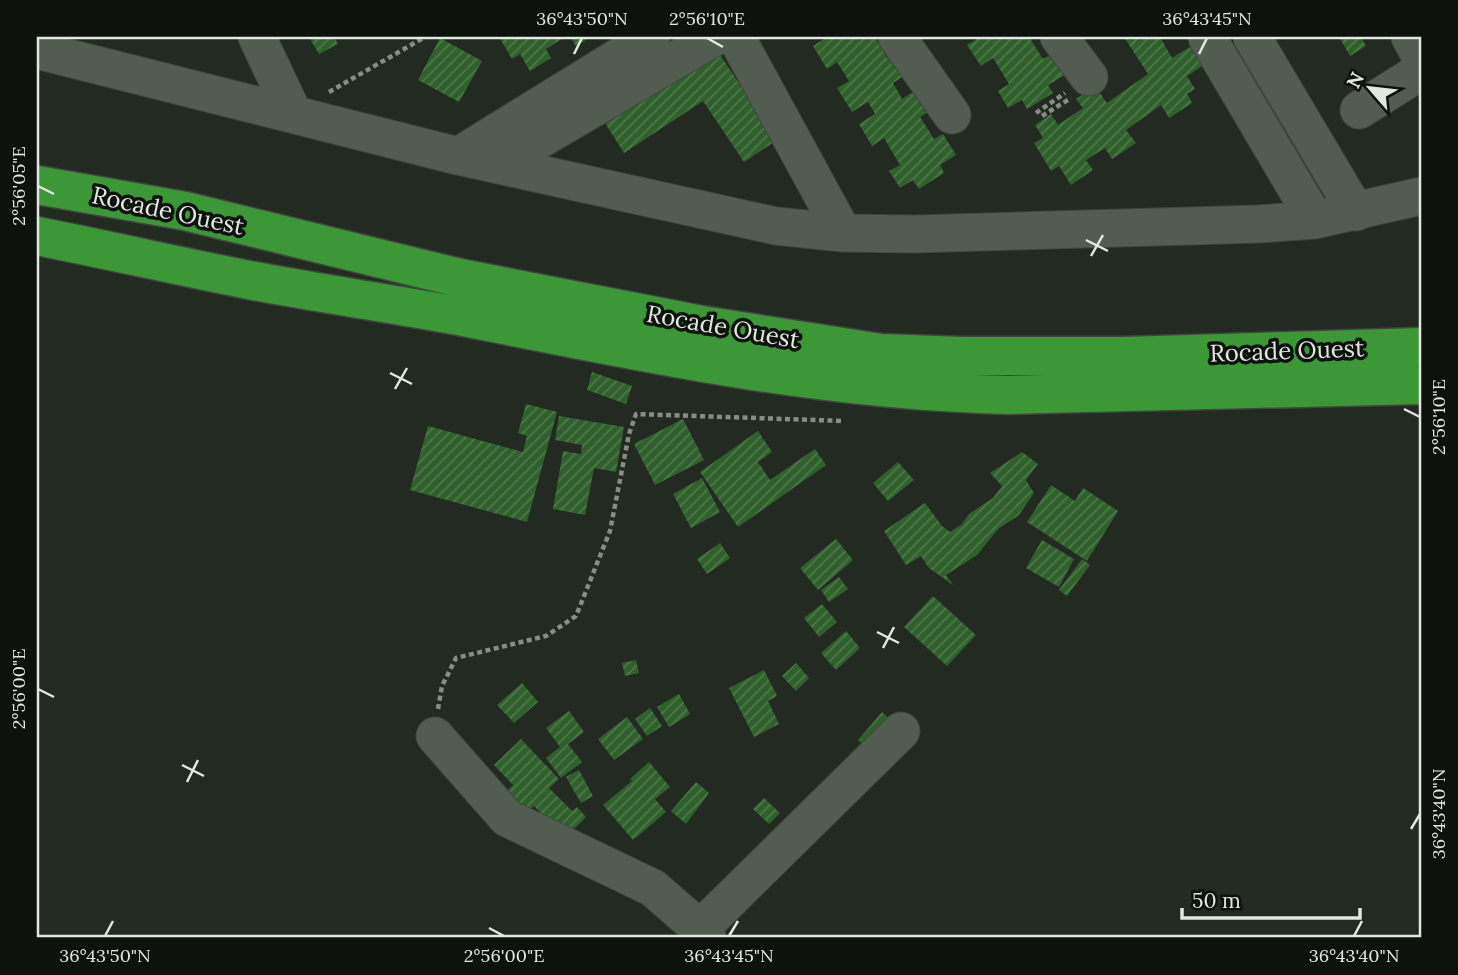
<svg xmlns="http://www.w3.org/2000/svg" width="1458" height="975" font-family="Lora,serif">
  <defs>
    <pattern id="building-hatch" width="6" height="6" patternUnits="userSpaceOnUse" patternTransform="scale(1.75)"><rect width="6" height="6" fill="#30612c"/><path d="M-1 1l2-2M0 6l6-6M5 7l2-2" fill="none" stroke="#4e784a"/></pattern>
  </defs>
  <rect width="100%" height="100%" fill="#222a21"/>
  <path fill="url(#building-hatch)" d="M 309,37 L 334,37 L 338,44 L 319,54 Z
    M 499,37 L 565,37 L 546,49 L 551,58 L 530,71 L 520,54 L 512,59 Z
    M 570,37 L 591,37 L 576,46 Z
    M 827,37 L 875,37 L 888,59 L 898,53 L 910,72 L 893,83 L 902,99 L 919,88 L 932,109 L 920,117 L 934,139 L 943,134 L 956,155 L 940,165 L 944,173 L 919,189 L 913,180 L 900,188 L 889,171 L 900,165 L 884,138 L 872,146 L 859,124 L 875,114 L 868,102 L 852,112 L 837,88 L 849,81 L 837,62 L 827,69 L 813,46 Z
    M 980,37 L 1029,37 L 1043,59 L 1052,54 L 1065,75 L 1048,85 L 1053,93 L 1027,109 L 1022,100 L 1008,108 L 998,91 L 1009,84 L 993,58 L 981,66 L 967,45 Z
    M 1124,37 L 1160,37 L 1172,58 L 1196,43 L 1208,62 L 1187,76 L 1195,89 L 1187,94 L 1192,103 L 1169,118 L 1161,105 L 1126,130 L 1136,143 L 1112,159 L 1105,148 L 1086,160 L 1093,170 L 1071,185 L 1059,166 L 1051,171 L 1034,143 L 1043,138 L 1035,125 L 1051,114 L 1058,125 L 1083,108 L 1076,99 L 1095,86 L 1107,103 L 1148,74 Z
    M 1339,37 L 1361,37 L 1366,46 L 1350,56 Z
    M 440,38 L 482,61 L 459,102 L 418,80 Z
    M 714,46 L 777,140 L 744,162 L 703,101 L 624,153 L 603,120 Z
    M 592,372 L 632,386 L 626,404 L 587,390 Z
    M 526,404 L 557,412 L 527,522 L 410,490 L 428,426 L 523,452 L 527,436 L 518,433 Z
    M 559,416 L 624,427 L 616,472 L 594,468 L 585,515 L 553,509 L 563,451 L 581,454 L 582,445 L 555,440 Z
    M 683,419 L 704,460 L 655,485 L 634,444 Z
    M 758,431 L 772,452 L 758,462 L 770,480 L 815,449 L 826,465 L 738,527 L 700,472 Z
    M 1022,452 L 1038,464 L 1026,480 L 1034,493 L 1019,515 L 998,529 L 977,555 L 946,575 L 953,585 L 929,568 L 921,556 L 906,565 L 884,531 L 925,503 L 942,526 L 950,532 L 962,524 L 969,514 L 993,498 L 1002,486 L 990,473 Z
    M 898,462 L 914,480 L 888,501 L 873,483 Z
    M 702,478 L 720,512 L 691,528 L 673,494 Z
    M 1051,485 L 1075,501 L 1083,488 L 1118,511 L 1087,561 L 1027,522 Z
    M 836,539 L 853,560 L 818,590 L 800,568 Z
    M 1042,540 L 1074,559 L 1059,587 L 1026,568 Z
    M 720,543 L 730,558 L 707,574 L 697,559 Z
    M 1082,559 L 1090,565 L 1067,596 L 1059,590 Z
    M 839,577 L 848,589 L 829,602 L 821,590 Z
    M 933,596 L 976,635 L 947,666 L 904,627 Z
    M 822,604 L 837,622 L 819,637 L 804,618 Z
    M 846,631 L 860,648 L 836,670 L 821,653 Z
    M 636,660 L 639,673 L 625,676 L 622,663 Z
    M 796,663 L 809,678 L 796,691 L 782,676 Z
    M 764,670 L 777,696 L 768,701 L 779,724 L 754,737 L 729,688 Z
    M 522,683 L 538,702 L 514,723 L 497,705 Z
    M 679,694 L 690,714 L 669,727 L 657,707 Z
    M 650,708 L 662,726 L 647,736 L 635,719 Z
    M 569,711 L 584,732 L 568,744 L 582,762 L 561,778 L 546,758 L 560,747 L 546,728 Z
    M 882,712 L 897,726 L 873,754 L 858,740 Z
    M 627,717 L 643,739 L 614,760 L 598,739 Z
    M 521,739 L 559,779 L 549,788 L 572,811 L 577,807 L 586,817 L 565,838 L 534,806 L 519,821 L 498,799 L 513,785 L 494,765 Z
    M 649,762 L 670,787 L 655,799 L 666,812 L 633,840 L 603,805 L 632,781 L 630,779 Z
    M 579,770 L 593,796 L 581,803 L 566,777 Z
    M 696,782 L 709,793 L 686,824 L 671,811 Z
    M 764,798 L 780,813 L 769,824 L 753,809 Z"/>
  <g fill="none" stroke-linecap="round" stroke-linejoin="round">
    <g stroke="#3f463e" stroke-width="39">
      <path id="minor" d="M 257,37 L 293,113
        M 736,37 L 843,233
        M 897,37 L 952,115
        M 1059,37 L 1089,77
        M 1207,37 L 1315,220
        M 1252,37 L 1356,212
        M 1410,37 L 1421,57
        M 37,50 L 458,156 L 776,226 L 843,233 L 914,234 L 1258,224 L 1315,220 L 1421,196
        M 1359,110 L 1421,71
        M 458,156 L 651,37
        M 498,164 L 715,37
        M 435,736 L 507,818 L 653,888 L 700,929 L 707,938
        M 700,929 L 901,731"/>
    </g>
    <g stroke="#3f463e" stroke-width="41">
      <path id="highway" d="M 37,185 L 185,211 L 460,278 L 702,325 L 881,353 L 963,356 L 1123,356 L 1421,347
        M 37,236 C 108,250 178,266 249,280 C 322,294 396,304 469,318 C 648,354 825,391 1008,395 L 1421,385"/>
    </g>
    <path stroke="#868d85" stroke-width="4.5" stroke-dasharray="5 3.5" stroke-linecap="butt" d="M 329,92 L 425,37
      M 1036,113 L 1065,93
      M 1042,116 L 1071,98
      M 438,709 L 442,686 L 456,658 L 546,636 L 576,616 L 610,531 L 629,434 L 636,414 L 844,421"/>
    <use href="#minor" stroke="#525c51" stroke-width="37"/>
    <use href="#highway" stroke="#3c9736" stroke-width="38"/>
  </g>
  <path fill="none" stroke="#e2e8e1" stroke-width="2.5" d="M 707,38 L 723,47M 574,54 L 582,38M 1199,54 L 1207,38M 38,186 L 54,194M 1086,240 L 1108,251M 1091,256 L 1103,235M 390,373 L 412,384M 395,389 L 407,368M 1404,409 L 1420,417M 877,632 L 899,643M 883,648 L 894,627M 38,689 L 54,697M 182,765 L 204,776M 187,782 L 198,760M 1411,829 L 1420,814M 489,928 L 504,936M 105,936 L 113,921M 729,936 L 738,921M 1354,936 L 1362,921"/>
  <g text-anchor="middle" stroke-width="7" stroke-linejoin="round" paint-order="stroke">
    <g font-size="24" fill="#e2e8e1" stroke="#0e120d">
      <text transform="translate(168 211) rotate(12)" y="8">Rocade Ouest</text>
      <text transform="translate(723 327) rotate(10)" y="8">Rocade Ouest</text>
      <text transform="translate(1287 351) rotate(-2)" y="8">Rocade Ouest</text>
    </g>
  </g>
  <rect width="1458" height="975" fill="none" stroke="#0e120d" stroke-width="77"/>
  <g transform="translate(1370 88) rotate(298)" stroke="#0e120d" stroke-width="5" paint-order="stroke">
  <path d="M0-5L12 26L0 18L-12 26Z" fill="#e2e8e1"/>
  <text y="-10" font-size="19" font-weight="bold" text-anchor="middle" fill="#e2e8e1">N</text>
  </g>
  <path d="M1182 908v10h178v-10" fill="none" stroke="#e2e8e1" stroke-width="3.5"/>
  <text x="1192" y="908" font-size="21" fill="#e2e8e1" stroke="#0e120d" stroke-width="5" paint-order="stroke">50 m</text>
  <rect x="38" y="38" width="1382" height="898" fill="none" stroke="#e2e8e1" stroke-width="2.5"/>
  <g font-size="18" text-anchor="middle" fill="#e2e8e1">
    <text x="582" y="25">36°43'50"N</text>
    <text x="707" y="25">2°56'10"E</text>
    <text x="1207" y="25">36°43'45"N</text>
    <text transform="translate(19 186) rotate(-90)" y="6">2°56'05"E</text>
    <text transform="translate(1439 417) rotate(-90)" y="6">2°56'10"E</text>
    <text transform="translate(19 689) rotate(-90)" y="6">2°56'00"E</text>
    <text transform="translate(1439 814) rotate(-90)" y="6">36°43'40"N</text>
    <text x="105" y="962">36°43'50"N</text>
    <text x="504" y="962">2°56'00"E</text>
    <text x="729" y="962">36°43'45"N</text>
    <text x="1354" y="962">36°43'40"N</text>
  </g>
</svg>
